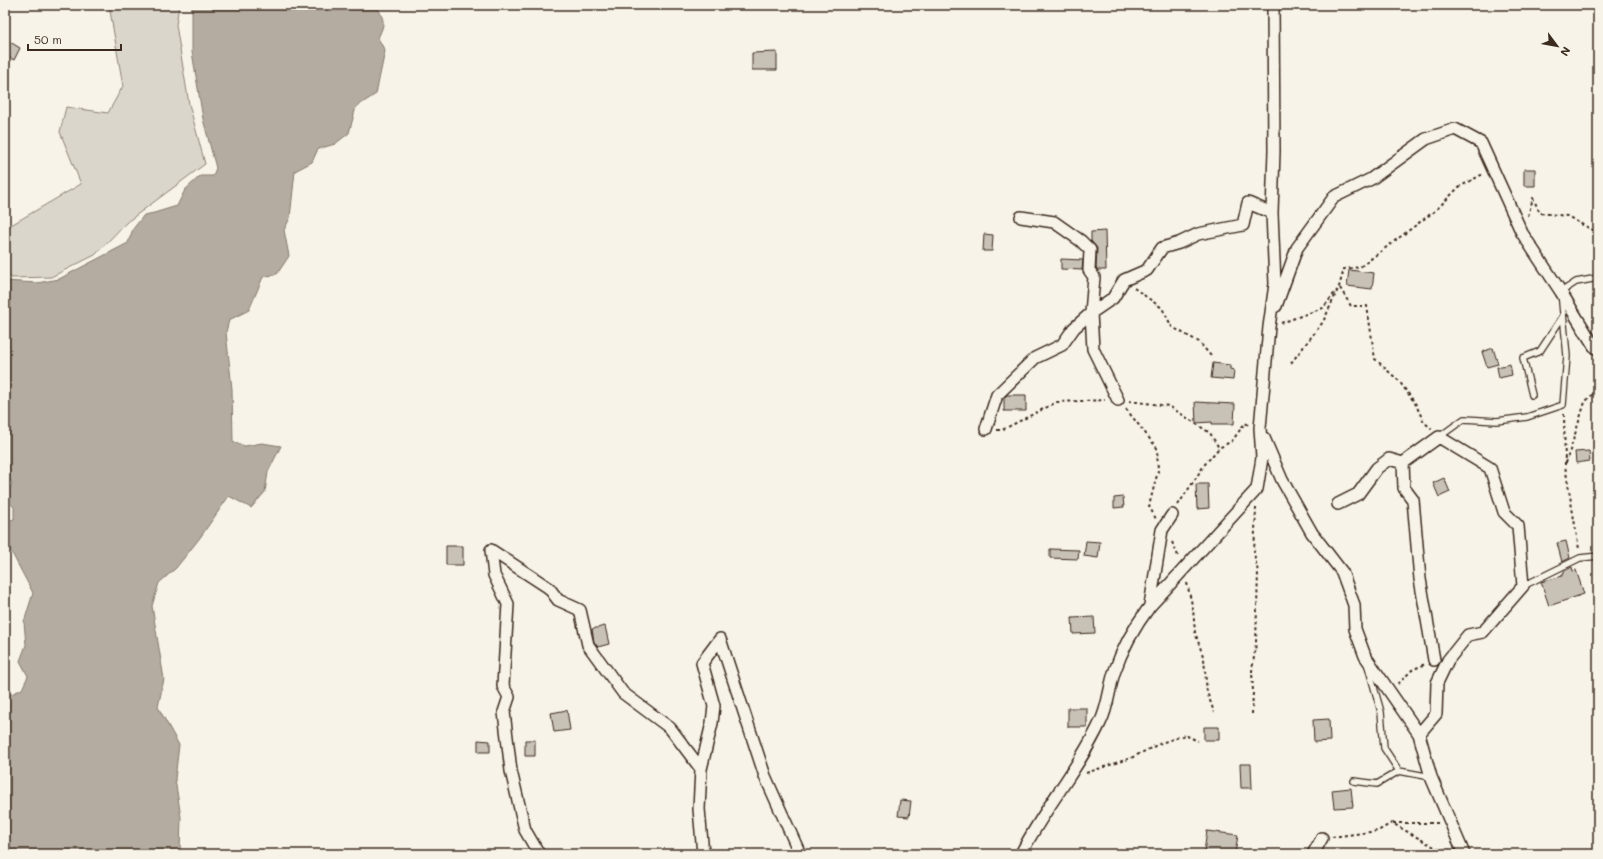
<svg xmlns="http://www.w3.org/2000/svg" width="1603" height="859" font-family="Mali,sans-serif">
  <rect width="100%" height="100%" fill="#f7f3e8"/>
  <filter id="ink" filterUnits="userSpaceOnUse"><feTurbulence type="fractalNoise" baseFrequency=".025" numOctaves="2"/><feDisplacementMap in="SourceGraphic" scale="8" xChannelSelector="R" yChannelSelector="G"/><feConvolveMatrix kernelMatrix="1 2 1 2 8 2 1 2 1" color-interpolation-filters="sRGB"/></filter>
  <g filter="url(#ink)">
    <path fill="#dbd6cb" stroke="#8b8074" d="M 109,5 L 179,5 L 176,25 L 189,104 L 205,164 L 127,222 L 95,255 L 51,277 L 12,278 L 5,273 L 5,226 L 6,228 L 81,184 L 60,132 L 66,107 L 108,113 L 123,86 Z"/>
    <path fill="#b4aca0" stroke="#84786c" d="M 192,5 L 378,5 L 377,6 C 385,22 385,23 378,38 L 385,51 L 376,94 L 356,107 L 349,133 L 335,144 L 318,149 L 312,162 L 295,171 L 290,218 L 284,230 L 289,256 L 277,274 L 263,277 L 249,310 L 229,320 L 226,332 L 232,389 L 233,442 L 245,446 L 262,443 L 281,446 L 268,472 L 265,492 L 251,508 L 229,496 L 199,539 L 176,568 L 159,583 L 152,606 L 164,679 L 158,707 L 179,745 L 175,779 L 181,817 L 180,854 L 5,854 L 5,697 L 22,689 L 28,676 L 20,661 L 26,645 L 24,622 L 33,593 L 5,540 L 5,522 L 14,519 L 14,507 L 5,499 L 12,484 C 8,477 8,469 5,460 L 5,281 L 37,283 L 59,279 L 128,243 L 133,229 L 144,215 L 154,213 L 177,206 L 185,190 L 200,176 L 213,176 L 216,168 L 203,119 L 192,52 Z"/>
    <path fill="#c8c1b6" stroke="#3b2a1e" d="M 5,39 L 20,48 L 14,60 L 5,55 Z
      M 777,52 L 777,70 L 752,70 L 752,53 Z
      M 1524,169 L 1535,169 L 1535,186 L 1524,186 Z
      M 1105,231 L 1106,270 L 1098,270 L 1096,268 L 1097,248 L 1091,241 L 1091,232 Z
      M 984,234 L 993,235 L 992,251 L 983,251 Z
      M 1061,259 L 1083,260 L 1082,270 L 1061,269 Z
      M 1349,270 L 1374,273 L 1372,289 L 1347,286 Z
      M 1493,348 L 1498,364 L 1487,367 L 1482,352 Z
      M 1213,363 L 1230,365 L 1230,369 L 1234,370 L 1233,380 L 1211,378 Z
      M 1510,364 L 1512,375 L 1499,378 L 1497,367 Z
      M 1007,395 L 1026,395 L 1026,411 L 1004,411 L 1004,398 Z
      M 1195,402 L 1235,404 L 1234,424 L 1212,424 L 1212,422 L 1196,423 Z
      M 1589,451 L 1590,461 L 1576,463 L 1575,452 Z
      M 1444,478 L 1450,492 L 1439,497 L 1433,483 Z
      M 1196,484 L 1208,484 L 1209,508 L 1197,509 Z
      M 1123,497 L 1124,507 L 1114,508 L 1114,498 Z
      M 1086,541 L 1100,542 L 1098,558 L 1084,556 Z
      M 1566,541 L 1570,558 L 1562,562 L 1557,543 Z
      M 446,546 L 463,546 L 463,565 L 446,565 Z
      M 1050,549 L 1079,550 L 1078,559 L 1050,558 Z
      M 1572,567 L 1573,571 L 1576,570 L 1584,594 L 1549,606 L 1541,582 L 1562,576 L 1562,574 L 1564,574 L 1564,571 Z
      M 1094,617 L 1095,633 L 1073,634 L 1072,618 Z
      M 605,626 L 609,644 L 598,647 L 594,642 L 592,629 Z
      M 1068,708 L 1087,708 L 1087,727 L 1068,727 Z
      M 567,710 L 570,730 L 554,732 L 551,713 Z
      M 1329,719 L 1330,741 L 1314,742 L 1313,720 Z
      M 1204,727 L 1219,727 L 1219,740 L 1204,740 Z
      M 478,740 L 490,741 L 490,752 L 478,752 Z
      M 525,740 L 535,740 L 535,756 L 525,756 Z
      M 1240,764 L 1251,764 L 1252,788 L 1241,788 Z
      M 1351,788 L 1353,807 L 1334,808 L 1332,790 Z
      M 900,800 L 911,801 L 909,817 L 898,816 Z
      M 1207,831 L 1238,835 L 1235,854 L 1204,852 Z"/>
    <g fill="none" stroke-linecap="round" stroke-linejoin="round">
      <g stroke="#3b2a1e" stroke-width="8">
        <path id="service" d="M 1532,395 L 1523,358 L 1540,351 L 1563,316
          M 1439,437 L 1464,419 L 1497,421 L 1527,417 L 1563,405 L 1567,356 L 1561,292 L 1576,282 L 1598,278
          M 1523,586 L 1580,558 L 1598,556
          M 1368,666 L 1381,712 L 1384,748 L 1399,771
          M 1354,781 L 1377,784 L 1399,771 L 1431,777"/>
      </g>
      <g stroke="#3b2a1e" stroke-width="14">
        <path id="minor" d="M 1276,306 L 1297,248 L 1334,197 L 1371,179 L 1426,139 L 1455,129 L 1481,143 L 1522,233 L 1561,292 L 1594,346 L 1598,349
          M 1118,400 L 1093,349 L 1091,313 L 1113,298 L 1124,280 L 1147,270 L 1162,248 L 1179,243 L 1198,234 L 1243,225 L 1248,203 L 1272,213
          M 986,429 L 997,395 L 1035,358 L 1062,345 L 1074,328 L 1091,313 L 1094,277 L 1089,270 L 1090,250 L 1081,241 L 1054,222 L 1021,217
          M 1264,438 L 1282,480 L 1312,533 L 1342,572 L 1354,605 L 1355,629 L 1365,656 L 1419,734 L 1431,777 L 1464,854
          M 1338,504 L 1358,494 L 1377,468 L 1389,459 L 1403,463
          M 1150,605 L 1162,530 L 1172,515
          M 1419,734 L 1436,714 L 1437,683 L 1448,660 L 1468,635 L 1483,632 L 1523,586 L 1518,526 L 1504,512 L 1490,468 L 1439,437 L 1403,463 L 1404,488 L 1413,500 L 1420,579 L 1434,660
          M 701,769 L 712,723 L 714,706 L 702,663 L 720,639 L 765,776 L 800,854
          M 539,854 L 525,830 L 511,771 L 504,712 L 509,697 L 503,686 L 508,604 L 494,575 L 491,550 L 549,588 L 558,600 L 580,610 L 588,645 L 623,693 L 670,728 L 701,769 L 699,809 L 703,854
          M 1021,854 C 1044,808 1078,770 1100,723 C 1108,708 1109,689 1114,673 C 1122,649 1135,626 1150,606 L 1257,489 L 1262,458 L 1260,428 L 1269,327 L 1275,284 L 1272,213 L 1274,151 L 1273,5
          M 1313,854 L 1322,838"/>
      </g>
      <path stroke="#3b2a1e" stroke-width="2" stroke-dasharray="3 3" stroke-linecap="butt" d="M 1528,216 L 1533,198 L 1540,213 L 1567,216 L 1594,231 L 1598,239
        M 1134,288 L 1162,308 L 1172,327 L 1199,342 L 1211,356
        M 1340,288 L 1351,306 L 1367,306 L 1375,359 L 1399,381 L 1415,403 L 1424,422 L 1432,429
        M 1281,323 L 1323,308 L 1337,290
        M 1291,363 L 1323,322 L 1339,287 L 1344,269 L 1360,267 L 1436,210 L 1459,187 L 1483,174
        M 1129,401 L 1169,406 L 1210,433 L 1219,448
        M 1126,409 L 1157,448 L 1158,471 L 1149,506 L 1156,519
        M 1564,414 L 1565,466 L 1579,549
        M 997,430 L 1002,430 L 1057,402 L 1105,400
        M 1566,463 L 1585,402 L 1598,389 L 1595,360
        M 1178,505 L 1205,464 L 1219,448 L 1232,441 L 1245,423 L 1249,425
        M 1172,542 L 1179,558
        M 1187,583 L 1193,609 L 1195,632 L 1204,659 L 1207,692 L 1214,712
        M 1398,684 L 1412,670 L 1425,664
        M 1252,714 L 1253,692 L 1252,671 L 1256,643 L 1258,572 L 1254,553 L 1256,508
        M 1086,773 L 1131,758 L 1161,743 L 1185,735 L 1198,741
        M 1393,823 L 1439,823
        M 1332,837 L 1378,831 L 1392,823 L 1436,848 L 1450,850"/>
      <use href="#service" stroke="#f7f3e8" stroke-width="5.5"/>
      <use href="#minor" stroke="#f7f3e8" stroke-width="11"/>
    </g>
  </g>
  <rect width="1603" height="859" fill="none" stroke="#f7f3e8" stroke-width="20"/>
  <rect x="10" y="10" width="1583" height="839" fill="none" stroke="#3b2a1e" stroke-width="1.5" filter="url(#ink)"/>
  <g transform="translate(1557 46) rotate(122)" stroke="#f7f3e8" stroke-width="3" paint-order="stroke">
  <path d="M0-3L7 15L0 10L-7 15Z" fill="#3b2a1e"/>
  <text y="-6" font-size="11" font-weight="bold" text-anchor="middle" fill="#3b2a1e">N</text>
  </g>
  <path d="M28 44v6h93v-6" fill="none" stroke="#3b2a1e" stroke-width="2"/>
  <text x="34" y="44" font-size="12" fill="#3b2a1e" stroke="#f7f3e8" stroke-width="3" paint-order="stroke">50 m</text>
</svg>
